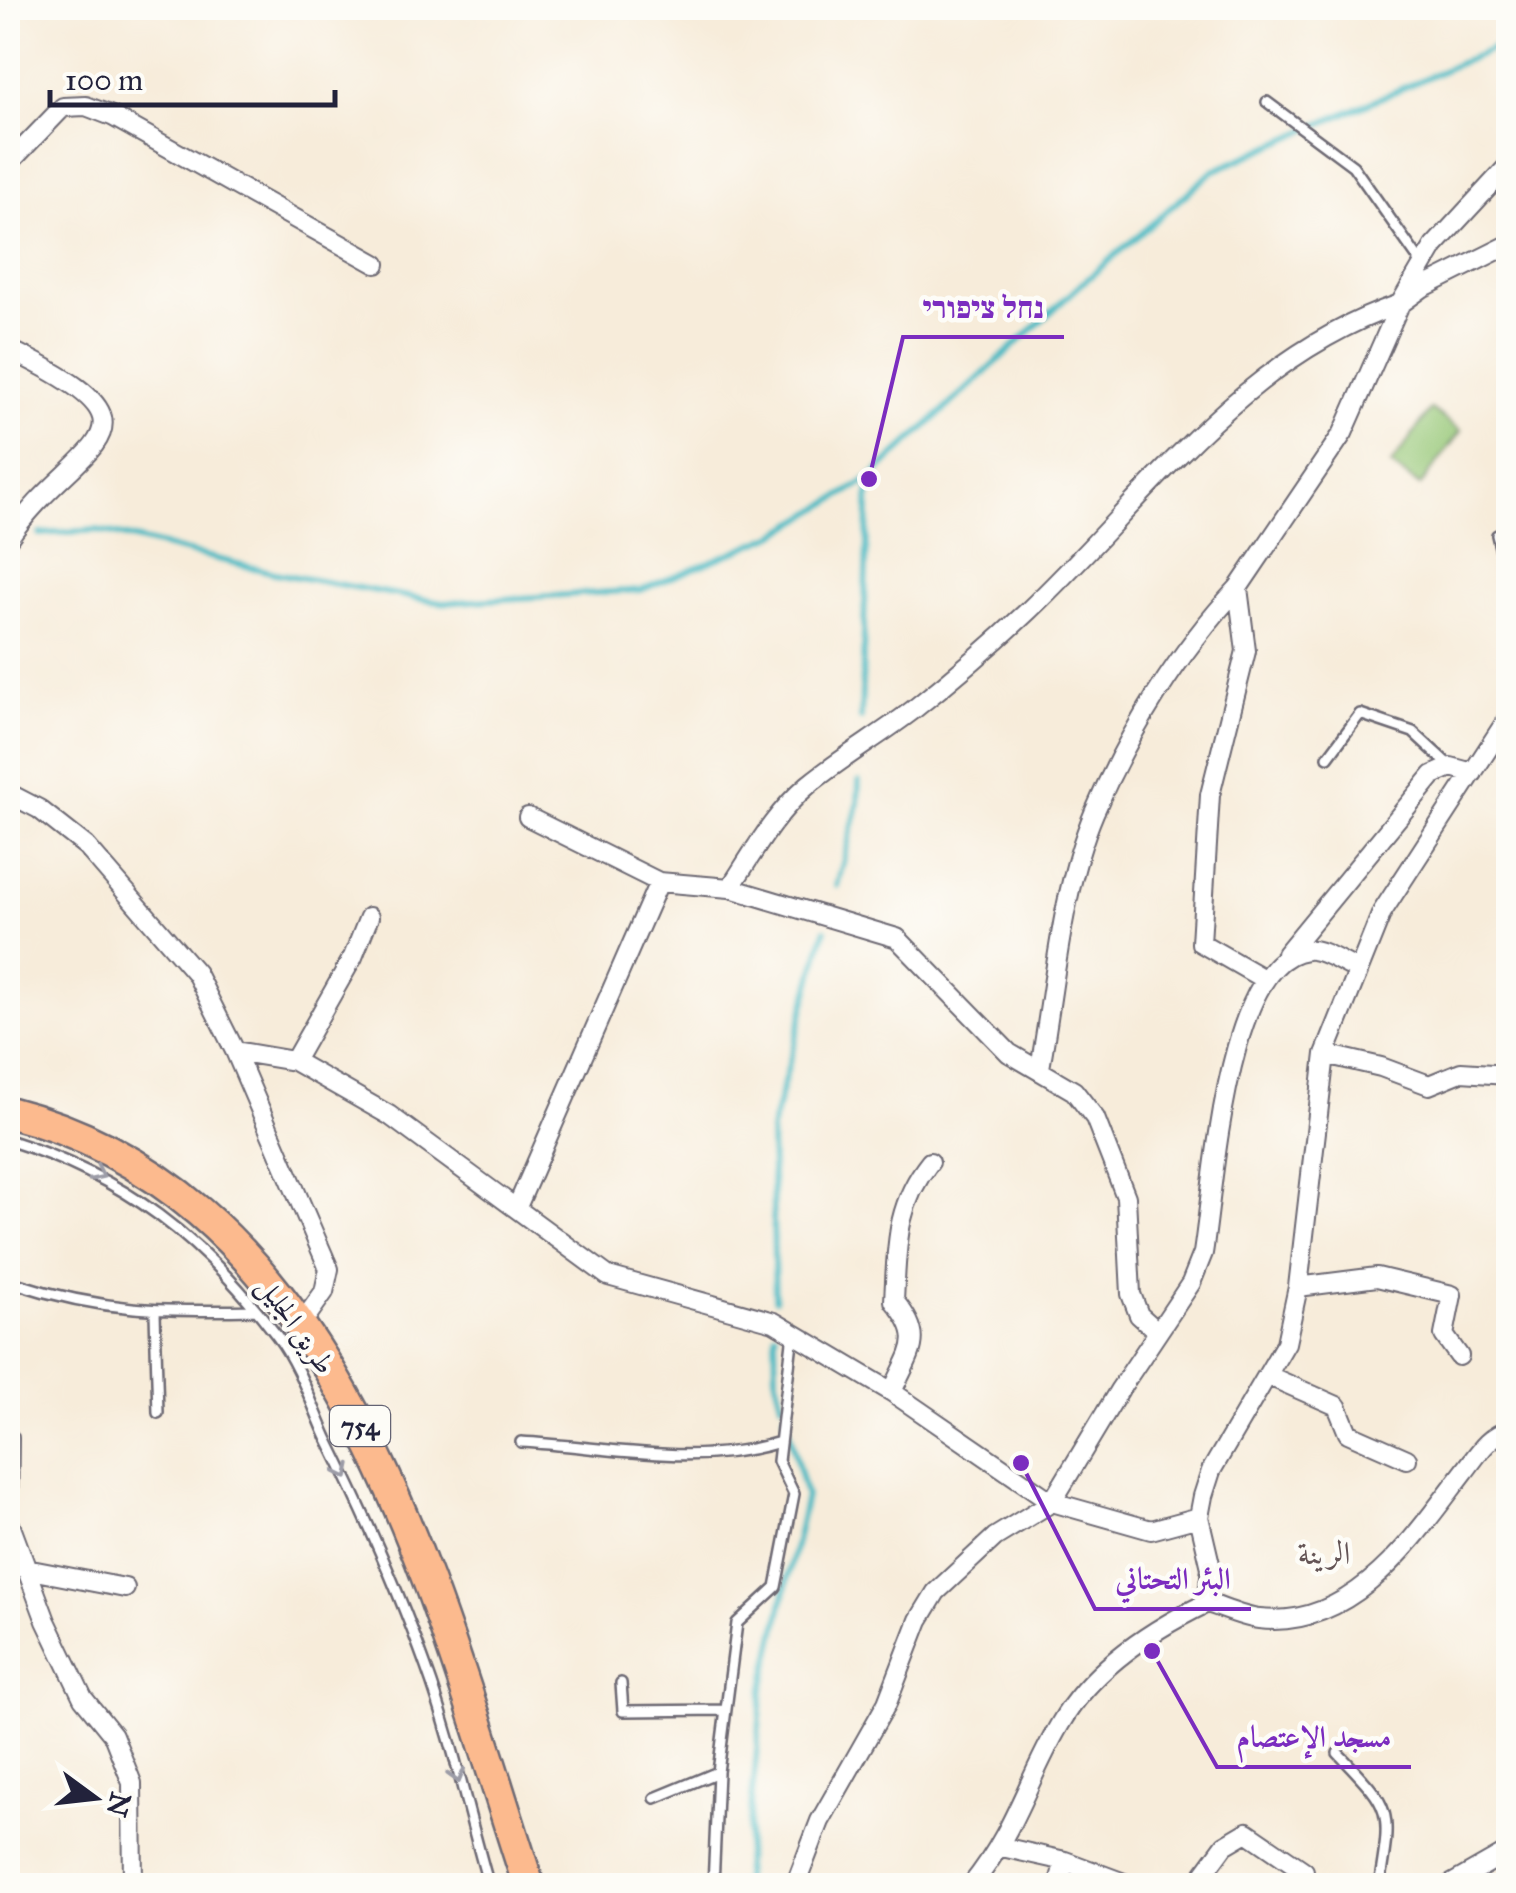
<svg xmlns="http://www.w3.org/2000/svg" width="1516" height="1893" font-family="'IM FELL Great Primer',Amiri,'Frank Ruhl Libre',serif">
  <rect width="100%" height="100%" fill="#fdfcf7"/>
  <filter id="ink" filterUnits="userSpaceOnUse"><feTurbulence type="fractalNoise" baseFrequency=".01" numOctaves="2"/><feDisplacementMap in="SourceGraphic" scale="20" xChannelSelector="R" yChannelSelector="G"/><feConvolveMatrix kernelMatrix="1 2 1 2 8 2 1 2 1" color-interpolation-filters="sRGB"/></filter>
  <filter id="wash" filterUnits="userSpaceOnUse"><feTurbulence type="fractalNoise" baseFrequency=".0048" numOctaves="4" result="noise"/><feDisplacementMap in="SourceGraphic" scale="40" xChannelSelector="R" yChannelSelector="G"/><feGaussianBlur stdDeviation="2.25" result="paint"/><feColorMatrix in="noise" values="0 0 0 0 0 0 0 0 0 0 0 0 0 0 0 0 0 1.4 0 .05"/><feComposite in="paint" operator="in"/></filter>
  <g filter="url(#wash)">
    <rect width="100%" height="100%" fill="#f7ecda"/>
    <path fill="#97c878" stroke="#5c755a" stroke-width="2.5" d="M 1431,409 L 1461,431 L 1420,486 L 1391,465 Z"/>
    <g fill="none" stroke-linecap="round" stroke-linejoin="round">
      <path stroke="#4dbbc4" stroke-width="6" d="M 40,534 L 97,530 L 275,573 L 443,603 L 641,590 L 775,535 L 869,479 L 1078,287 L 1213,171 L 1508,42
        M 861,718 L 869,479
        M 837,886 L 858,805 L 859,782
        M 775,1299 L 771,1130 L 825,930
        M 775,1333 L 776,1379 L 782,1403
        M 743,1886 L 763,1690 L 806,1496 L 785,1415"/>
    </g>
  </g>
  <g filter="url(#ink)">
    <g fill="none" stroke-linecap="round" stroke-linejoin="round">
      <g stroke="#6d6973" stroke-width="14">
        <path id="service" d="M 1267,102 L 1353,166 L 1422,264
          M 1497,535 L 1508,580
          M 1328,757 L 1360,714 L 1413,732 L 1451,767
          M 8,1140 C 125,1177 203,1238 277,1336 C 299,1365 312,1405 327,1438 C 364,1513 398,1589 426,1667 C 452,1738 468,1813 489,1886
          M 15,1283 C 103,1312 165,1312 256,1310
          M 155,1313 L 158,1413
          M 521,1442 C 609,1447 695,1468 780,1442
          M 621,1683 L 623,1711 L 726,1710
          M 1338,1753 C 1392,1810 1392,1807 1379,1886
          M 655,1798 L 718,1772 L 737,1623 L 776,1587 L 794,1494 L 778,1461 L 793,1333
          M 713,1886 L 718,1772"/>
      </g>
      <g stroke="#6d6973" stroke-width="22">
        <path id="minor" d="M 8,164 L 63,107 L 86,106 L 112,116 L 376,264
          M 8,349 C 184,432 73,441 8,539
          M 1508,718 L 1382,912 L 1325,1054 L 1298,1287 L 1286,1343 L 1211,1471 L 1203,1496 L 1199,1517 L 1211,1568 L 1207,1603 C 1223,1608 1242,1617 1259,1619 C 1354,1630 1414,1537 1464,1472 C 1476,1457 1488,1435 1508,1431
          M 8,793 L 39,809 L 86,846 L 196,973 L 235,1051 L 329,1269 L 324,1292 L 302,1323
          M 528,817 L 659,882 L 730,888 L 897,938 L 1009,1053 L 1074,1091 L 1095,1118 L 1126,1197 L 1131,1294 L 1139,1315 L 1158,1332
          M 730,888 C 753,853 775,813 808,785 C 841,758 879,736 913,710 C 952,679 992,645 1028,611 C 1145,500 1240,358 1400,304 L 1434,246 L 1508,166
          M 1286,954 L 1433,775 L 1451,767 L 1473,773
          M 1262,978 L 1201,943 L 1210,795 L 1246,651 L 1238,588 L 1343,433 L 1400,304 L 1422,288 L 1508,245
          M 235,1051 L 294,1061 L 389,1115 L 608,1276 L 774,1322 L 892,1392 L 1052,1502 L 1151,1530 L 1199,1517
          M 1325,1054 L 1381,1067 L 1429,1085 L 1461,1072 L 1508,1075
          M 294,1061 L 353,957 L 369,917
          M 1040,1068 C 1055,985 1061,891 1094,813 C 1128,733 1179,651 1238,588
          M 517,1207 L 659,882
          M 1298,1287 L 1377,1277 L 1452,1295 L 1444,1335 L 1459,1356
          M 1269,1376 L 1337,1406 L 1348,1433 L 1407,1459
          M 892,1392 C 910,1351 927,1339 894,1301 C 897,1248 895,1206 930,1162
          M 9,1438 L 8,1519 L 46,1621 L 83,1698 L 113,1735 L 132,1783 L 133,1886
          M 8,1561 L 26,1569 L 125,1588
          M 1002,1847 L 1065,1861 L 1132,1886
          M 795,1886 L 820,1821 L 887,1703 L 919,1620 L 936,1592 L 995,1537 L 1052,1502 L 1120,1389 L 1191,1283 L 1203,1253 C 1214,1187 1226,958 1307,950 C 1321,948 1342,963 1356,969
          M 971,1886 C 1016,1830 1026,1782 1060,1724 C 1091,1670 1151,1630 1207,1603
          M 1058,1886 L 1065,1861
          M 1195,1886 L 1225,1845 L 1247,1832 L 1304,1871 L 1304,1886
          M 1448,1886 L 1504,1854"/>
      </g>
      <g stroke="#6d6973" stroke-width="35">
        <path id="primary" d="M 8,1112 C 345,1198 434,1598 529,1886"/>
      </g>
      <use href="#service" stroke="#fff" stroke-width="9"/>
      <use href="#minor" stroke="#fff" stroke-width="18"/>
      <use href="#primary" stroke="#fcba8e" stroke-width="30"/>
    </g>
    <defs><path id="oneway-chevron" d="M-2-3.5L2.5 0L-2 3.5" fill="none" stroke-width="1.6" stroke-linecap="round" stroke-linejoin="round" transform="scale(2.5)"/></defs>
    <g stroke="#9c9ca7">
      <use href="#oneway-chevron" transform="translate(98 1174) rotate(25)"/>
      <use href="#oneway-chevron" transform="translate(344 1472) rotate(64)"/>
      <use href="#oneway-chevron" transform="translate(457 1776) rotate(74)"/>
    </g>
  </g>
  <g text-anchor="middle" stroke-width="9" stroke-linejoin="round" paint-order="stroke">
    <rect fill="#fdfcf7" stroke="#646373" stroke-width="2.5" x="330" y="1406" width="60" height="40" rx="8"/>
    <g font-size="25" font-weight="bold" fill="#22223b">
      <text x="360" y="1435">754</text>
    </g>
    <g font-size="28" fill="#22223b" stroke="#fdfcf7">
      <text transform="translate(297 1325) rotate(55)" y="10">طريق الجليل</text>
    </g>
    <g font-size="32" fill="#645556" stroke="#fdfcf7">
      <text x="1324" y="1564">الرينة</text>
    </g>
  </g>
  <path fill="none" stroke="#7b2cbf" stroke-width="4" d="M869 479L903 337H1064M1021 1463L1095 1609H1251M1152 1651L1217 1767H1411"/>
  <g fill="#7b2cbf" stroke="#fdfcf7" stroke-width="4">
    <circle cx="869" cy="479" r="10"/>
    <circle cx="1021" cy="1463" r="10"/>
    <circle cx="1152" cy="1651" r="10"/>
  </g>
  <g font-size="30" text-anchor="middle" font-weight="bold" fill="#7b2cbf" stroke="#fdfcf7" stroke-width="9" stroke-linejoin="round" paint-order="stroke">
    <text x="983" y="318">נחל ציפורי</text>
    <text x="1173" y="1589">البئر التحتاني</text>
    <text x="1314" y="1747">مسجد الإعتصام</text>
  </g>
  <rect width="1516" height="1893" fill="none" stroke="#fdfcf7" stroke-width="40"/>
  <g transform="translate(95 1798) rotate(105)" stroke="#fdfcf7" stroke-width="8" paint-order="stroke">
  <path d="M0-8L18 38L0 25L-18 38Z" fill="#22223b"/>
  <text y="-15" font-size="28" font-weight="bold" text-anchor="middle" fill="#22223b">N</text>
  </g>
  <path d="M50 90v15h285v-15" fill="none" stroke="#22223b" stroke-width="5"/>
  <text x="65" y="90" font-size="30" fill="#22223b" stroke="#fdfcf7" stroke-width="8" paint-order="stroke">100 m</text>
</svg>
